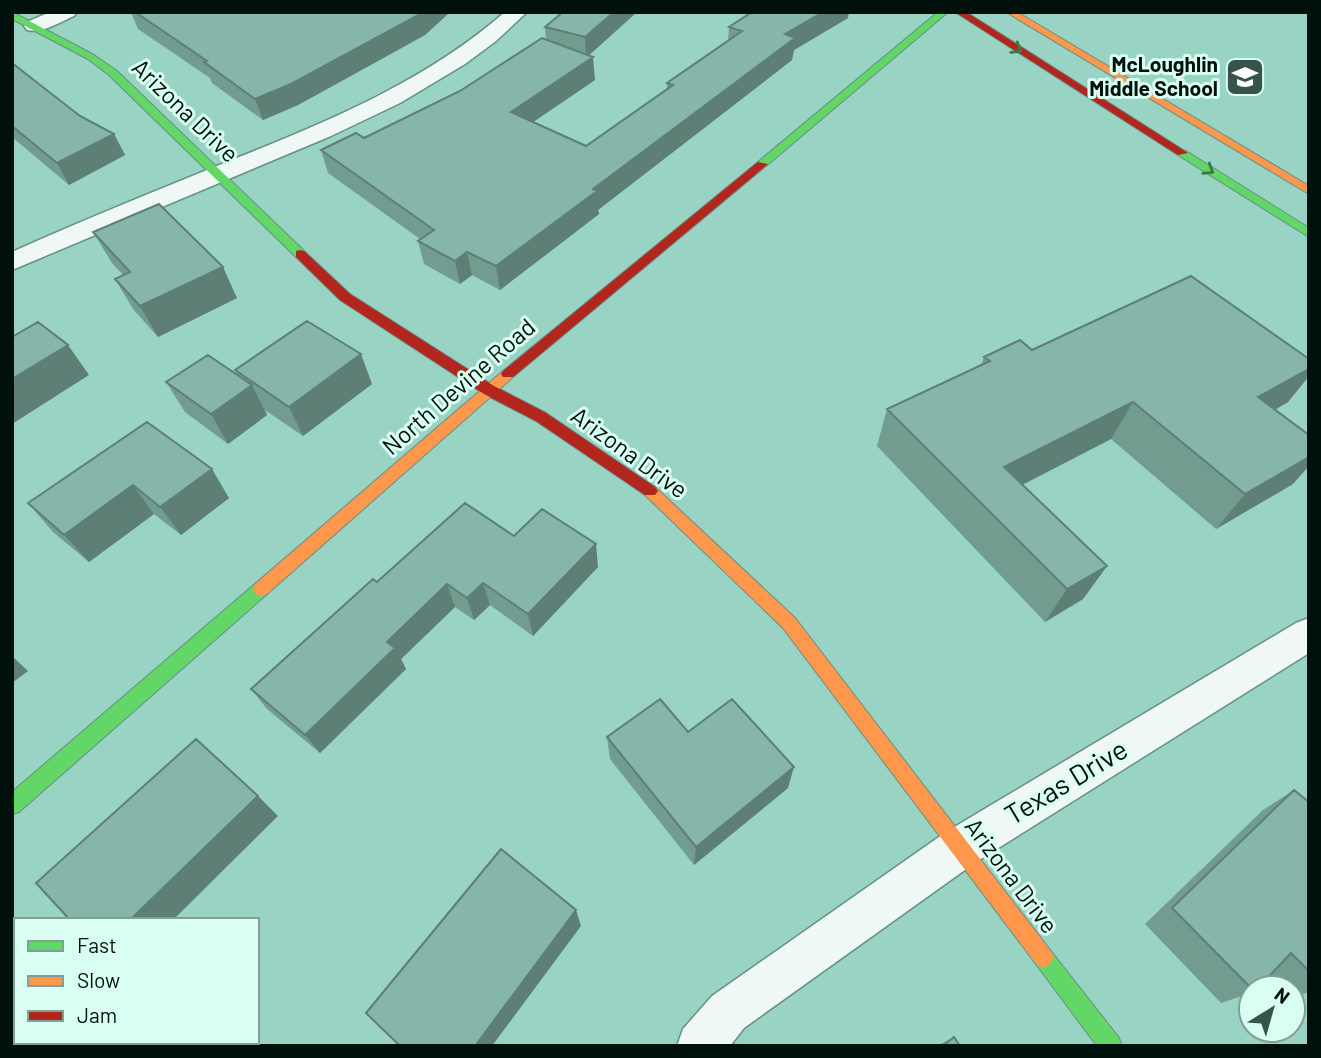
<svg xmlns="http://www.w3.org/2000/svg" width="1321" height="1058" font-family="Barlow,sans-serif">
  <rect width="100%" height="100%" fill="#99d3c4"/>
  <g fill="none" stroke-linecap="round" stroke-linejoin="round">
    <g stroke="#659085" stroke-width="3">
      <path id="street" d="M 50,12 L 77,12 L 74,16 C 60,22 42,34 27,30 L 24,26 L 27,22 Z
        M 505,12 L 527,12 L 496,41 L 465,64 L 400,103 L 331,136 L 12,270 L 12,252 C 87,218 163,188 239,157 C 334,119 427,80 505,12 Z
        M 1309,618 L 1309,653 L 976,862 L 744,1028 L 730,1046 L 677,1046 L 683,1029 L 712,996 L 946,832 L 1296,623 Z"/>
    </g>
    <g stroke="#659085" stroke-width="2">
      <path id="fast" d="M 12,12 L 94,55 L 117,71 L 304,251 L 304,257 L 296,257 L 109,75 L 88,59 L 12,19 Z
        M 938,12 L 948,12 L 766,166 L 758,166 L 758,162 Z
        M 1178,151 L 1186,151 L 1309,228 L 1309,237 L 1178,155 Z
        M 261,582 L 267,584 L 269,589 L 267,594 L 19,812 L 12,814 L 12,792 L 255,584 Z
        M 1043,946 L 1050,950 L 1119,1038 L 1122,1046 L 1097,1046 L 1036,964 L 1032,957 L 1036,950 Z"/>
    </g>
    <g stroke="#659085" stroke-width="2">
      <path id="slow" d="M 1006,12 L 1017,12 L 1309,186 L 1309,194 Z
        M 508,369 L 513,371 L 515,374 L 513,377 L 267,594 L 261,596 L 255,594 L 253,589 L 255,584 L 503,371 Z
        M 650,485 L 655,487 L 795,618 L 1050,950 L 1054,957 L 1050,964 L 1043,968 L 1036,964 L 783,628 L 645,495 L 642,491 L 645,487 Z"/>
    </g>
    <g stroke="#659085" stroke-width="2">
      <path id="jam" d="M 955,12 L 966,12 L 1188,153 L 1178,155 Z
        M 758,162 L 768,164 L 513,377 L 503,377 L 501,374 L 503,371 Z
        M 300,250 L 304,251 L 350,294 L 494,386 L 546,413 L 655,487 L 658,491 L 655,495 L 645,495 L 536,421 L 484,394 L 340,300 L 296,257 L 296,251 Z"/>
    </g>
    <use href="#street" fill="#f0f8f6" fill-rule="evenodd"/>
    <use href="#fast" fill="#63d668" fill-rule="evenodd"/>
    <use href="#slow" fill="#ff974d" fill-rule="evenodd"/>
    <use href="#jam" fill="#b3261e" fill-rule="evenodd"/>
  </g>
  <path fill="#739c91" d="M 131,12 L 450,12 L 425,35 L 298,105 L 263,120 L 212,83 L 210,78 L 138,29 Z
    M 563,12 L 637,12 L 589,55 L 595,80 L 533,122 L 586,146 L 667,89 L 667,83 L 728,41 L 729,27 L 848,18 L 794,50 L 792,60 L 598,210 L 599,214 L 500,290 L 472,275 L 460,284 L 424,264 L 418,241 L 420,239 L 328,173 L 321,150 L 364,138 L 460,91 L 546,40 L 545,27 Z
    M 12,63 L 80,116 L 114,134 L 125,155 L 69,185 L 12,137 Z
    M 93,232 L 237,298 L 158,337 L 133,309 L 115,279 L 123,275 L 112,263 Z
    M 1032,350 L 1309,359 L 1309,376 L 1288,402 L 1275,410 L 1293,484 L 1216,529 L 1111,439 L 1022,485 L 1107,566 L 1083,599 L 1045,622 L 877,446 L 887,409 L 981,366 L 984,357 Z
    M 235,370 L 372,384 L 303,436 L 265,410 L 267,415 L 228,444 L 185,412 L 166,382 L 237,375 Z
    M 147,422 L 229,498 L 181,535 L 154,514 L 89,562 L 53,532 L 28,503 Z
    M 514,536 L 598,567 L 533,636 L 490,605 L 474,620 L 455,607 L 401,659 L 406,669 L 320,753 L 267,709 L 251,689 L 377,582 Z
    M 688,732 L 788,788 L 694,865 L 610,759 L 607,737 Z
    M 1294,790 L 1309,802 L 1309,992 L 1293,997 L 1293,988 L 1278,988 L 1268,978 L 1251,988 L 1251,993 L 1221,1003 L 1145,924 L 1263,810 Z
    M 954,1037 L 960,1046 L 937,1046 Z"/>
  <path fill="#5e7f76" d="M 424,12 L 450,12 L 425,35 L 298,105 L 263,120 L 255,99 Z
    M 614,12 L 637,12 L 586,58 L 585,37 Z
    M 823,12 L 849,12 L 848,18 L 794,50 L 792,60 L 598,210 L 599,214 L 500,290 L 496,266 L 785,34 Z
    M 593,57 L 595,80 L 514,135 L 511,112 Z
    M 114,134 L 125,155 L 69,185 L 57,163 Z
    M 467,252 L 472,275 L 460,284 L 455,261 Z
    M 223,267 L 237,298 L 158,337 L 140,306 Z
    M 68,345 L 89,375 L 12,424 L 12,379 Z
    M 361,354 L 372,384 L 303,436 L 289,407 Z
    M 1309,369 L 1309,376 L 1288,402 L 1230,434 L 1258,397 Z
    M 252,385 L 267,415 L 228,444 L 211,414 Z
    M 1133,402 L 1111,439 L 987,503 L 1004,467 Z
    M 1309,457 L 1309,466 L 1293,484 L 1216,529 L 1245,494 Z
    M 212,469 L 229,498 L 181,535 L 160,507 Z
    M 133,485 L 154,514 L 89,562 L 64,535 Z
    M 596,544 L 598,567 L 533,636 L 528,614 Z
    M 1107,566 L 1083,599 L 1045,622 L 1067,589 Z
    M 483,583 L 490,605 L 474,620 L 467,598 Z
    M 447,584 L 455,607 L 401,659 L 406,669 L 320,753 L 305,735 L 387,642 Z
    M 12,656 L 28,671 L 12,683 Z
    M 794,767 L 788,788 L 694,865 L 696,847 Z
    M 258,796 L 278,816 L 173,920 L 130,920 Z
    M 576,910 L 581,926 L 492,1046 L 475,1046 Z
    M 12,940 L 16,941 L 16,965 L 12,961 Z
    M 64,1042 L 107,1042 L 103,1046 L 60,1046 Z"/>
  <path fill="#86b5a9" stroke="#5e7f76" stroke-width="2" d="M 135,12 L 424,12 L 291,84 L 255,99 L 204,62 L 207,61 Z
    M 563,12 L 614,12 L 585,37 L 545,27 Z
    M 752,12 L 823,12 L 785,34 L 795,38 L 593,189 L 597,191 L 496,266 L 467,252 L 455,261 L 418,241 L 434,230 L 321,150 L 356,133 L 364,138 L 460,91 L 542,38 L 593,57 L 511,112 L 586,146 L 673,85 L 667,83 L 742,31 L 729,27 Z
    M 12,63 L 80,116 L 114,134 L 57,163 L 12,126 Z
    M 159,204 L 223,267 L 140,306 L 115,279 L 130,272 L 93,232 Z
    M 1191,276 L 1309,359 L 1309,369 L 1258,397 L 1309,435 L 1309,457 L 1245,494 L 1133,402 L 1004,467 L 1107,566 L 1067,589 L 887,409 L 990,361 L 984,357 L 1020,340 L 1032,350 Z
    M 307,321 L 361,354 L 289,407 L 235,370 Z
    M 38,322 L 68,345 L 12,379 L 12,337 Z
    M 208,355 L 252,385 L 211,414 L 166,382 Z
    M 147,422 L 212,469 L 160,507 L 133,485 L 64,535 L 28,503 Z
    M 465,503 L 514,536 L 542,509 L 596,544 L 528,614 L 483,583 L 467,598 L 447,584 L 387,642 L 395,648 L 305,735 L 251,689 L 373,579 L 377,582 Z
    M 660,699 L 688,732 L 732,699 L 794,767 L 696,847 L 607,737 Z
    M 196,739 L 258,796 L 130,920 L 70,920 L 36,883 Z
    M 1294,790 L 1309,802 L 1309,971 L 1291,953 L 1258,988 L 1251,988 L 1172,908 Z
    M 501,849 L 576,910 L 475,1046 L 400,1046 L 366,1013 Z
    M 12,961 L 16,965 L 16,1042 L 64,1042 L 60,1046 L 12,1046 Z
    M 954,1037 L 960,1046 L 943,1046 Z"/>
  <defs><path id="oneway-chevron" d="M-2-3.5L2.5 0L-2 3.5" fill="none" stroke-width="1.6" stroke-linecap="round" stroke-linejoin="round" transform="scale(1.75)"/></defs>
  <g stroke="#367d3e">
    <use href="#oneway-chevron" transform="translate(1017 49) rotate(32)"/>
    <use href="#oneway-chevron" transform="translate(1209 170) rotate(32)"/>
  </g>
  <defs>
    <g id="school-square" transform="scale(2.0125)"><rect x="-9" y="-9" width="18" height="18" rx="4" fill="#36544c" stroke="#d8fff2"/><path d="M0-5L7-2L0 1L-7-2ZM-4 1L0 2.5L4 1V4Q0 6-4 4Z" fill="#fff"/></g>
  </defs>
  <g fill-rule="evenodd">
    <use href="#school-square" x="1245" y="77"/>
  </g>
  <g text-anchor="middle" stroke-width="6" stroke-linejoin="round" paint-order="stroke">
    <g font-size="21" font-weight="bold" fill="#00100b" stroke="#d8fff2" text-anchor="end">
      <text x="1218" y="72">McLoughlin<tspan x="1218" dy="24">Middle School</tspan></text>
    </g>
    <g font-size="24" fill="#00100b" stroke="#d8fff2">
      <text transform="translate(185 111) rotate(44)" y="8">Arizona Drive</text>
      <text transform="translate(459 387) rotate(-41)" y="8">North Devine Road</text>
      <text transform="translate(629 453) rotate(36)" y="8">Arizona Drive</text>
      <text transform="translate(1011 876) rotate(53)" y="8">Arizona Drive</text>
    </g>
    <g font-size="28" fill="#00100b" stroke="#d8fff2">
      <text transform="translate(1066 782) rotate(-31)" y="10">Texas Drive</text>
    </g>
  </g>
  <rect width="1321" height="1058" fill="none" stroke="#00100b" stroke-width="28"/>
  <rect x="14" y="918" width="245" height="126" fill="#d8fff2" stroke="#829f96" stroke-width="2"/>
  <rect x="28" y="941" width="35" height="10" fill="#63d668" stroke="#829f96" stroke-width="2"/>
  <text x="77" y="953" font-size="21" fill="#00100b">Fast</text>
  <rect x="28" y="976" width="35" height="10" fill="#ff974d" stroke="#829f96" stroke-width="2"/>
  <text x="77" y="988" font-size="21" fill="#00100b">Slow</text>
  <rect x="28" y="1011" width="35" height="10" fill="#b3261e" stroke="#829f96" stroke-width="2"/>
  <text x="77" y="1023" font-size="21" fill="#00100b">Jam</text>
  <g transform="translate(1272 1009) rotate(37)"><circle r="33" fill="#d8fff2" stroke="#829f96" stroke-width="2"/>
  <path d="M0-5L12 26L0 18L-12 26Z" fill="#36544c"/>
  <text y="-10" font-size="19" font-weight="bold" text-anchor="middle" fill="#00100b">N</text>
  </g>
</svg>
